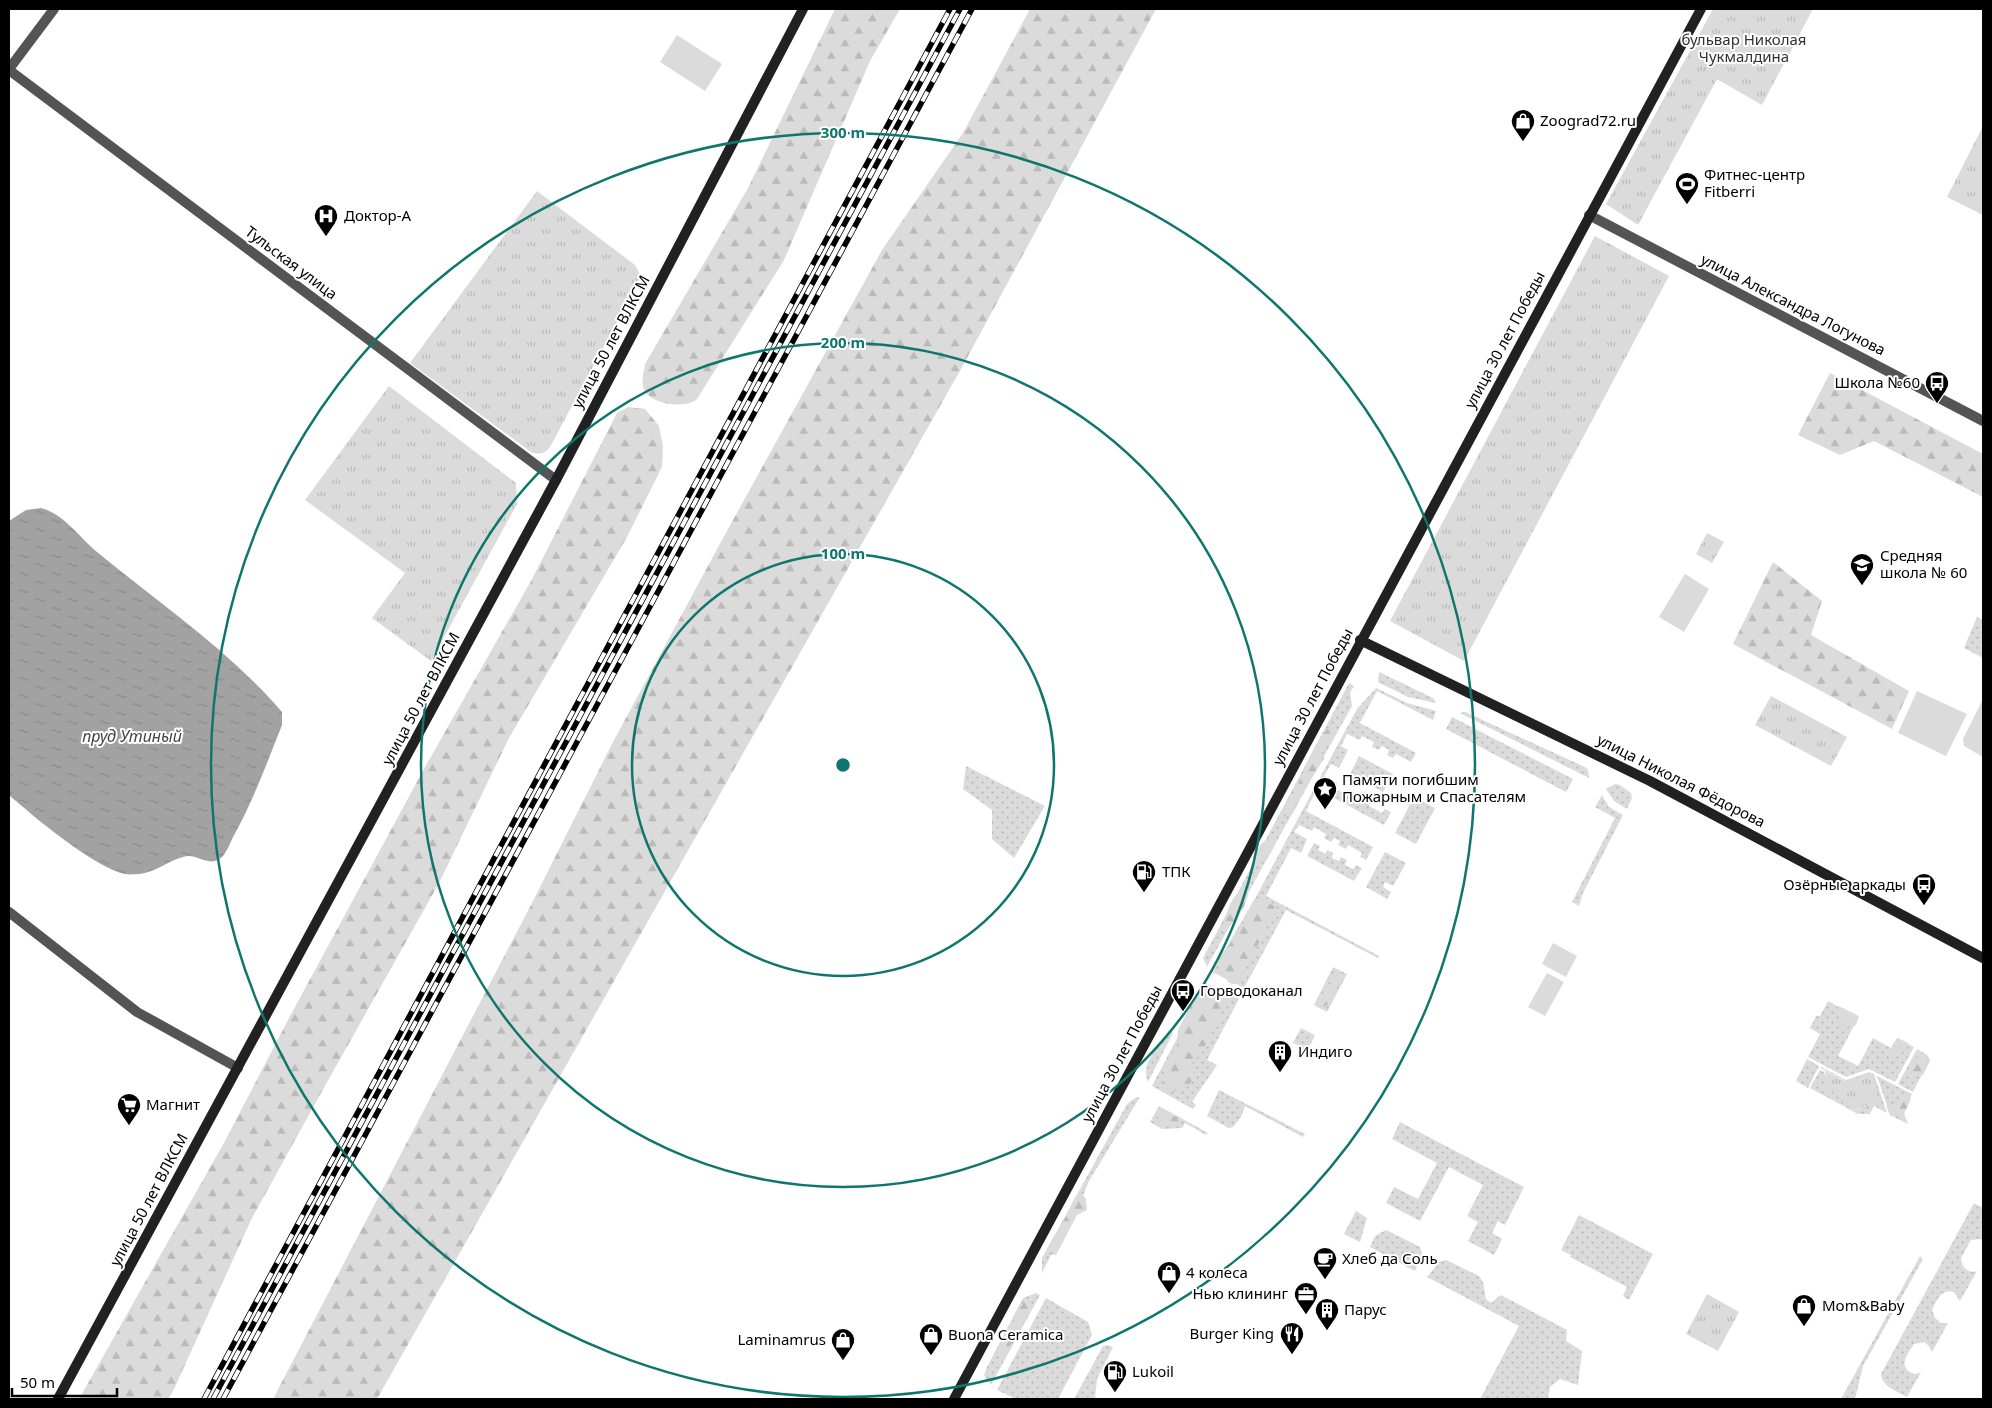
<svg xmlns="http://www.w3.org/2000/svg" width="1992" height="1408" font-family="'Noto Sans',sans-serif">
  <defs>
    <pattern id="grass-dots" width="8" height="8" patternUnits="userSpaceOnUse" patternTransform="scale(1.25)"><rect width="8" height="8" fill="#dbdbdb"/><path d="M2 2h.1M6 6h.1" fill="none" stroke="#bababa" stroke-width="1.8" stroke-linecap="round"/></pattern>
    <pattern id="forest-firs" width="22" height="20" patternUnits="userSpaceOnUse" patternTransform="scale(1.25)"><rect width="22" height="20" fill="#dbdbdb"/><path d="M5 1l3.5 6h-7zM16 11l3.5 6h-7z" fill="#bababa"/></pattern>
    <pattern id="park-tufts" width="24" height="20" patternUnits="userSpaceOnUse" patternTransform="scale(1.25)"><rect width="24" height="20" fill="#dbdbdb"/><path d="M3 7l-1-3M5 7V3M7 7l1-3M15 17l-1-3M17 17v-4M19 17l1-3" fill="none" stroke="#bababa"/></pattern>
    <pattern id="water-ripples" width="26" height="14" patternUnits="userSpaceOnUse" patternTransform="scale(1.25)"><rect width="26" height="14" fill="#a2a2a2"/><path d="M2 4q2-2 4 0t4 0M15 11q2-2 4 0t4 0" fill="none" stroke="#8a8a8a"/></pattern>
  </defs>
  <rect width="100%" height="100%" fill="#fff"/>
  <path fill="url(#grass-dots)" d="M 1977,617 L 1983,620 L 1983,658 L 1964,648 Z
    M 1379,672 L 1433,698 L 1436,703 L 1408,697 L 1378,682 Z
    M 1349,683 L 1354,686 L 1350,693 L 1352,706 L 1207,967 L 1203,958 Z
    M 1376,688 L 1407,703 L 1436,711 L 1433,720 L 1377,691 L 1360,723 L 1416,753 L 1411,762 L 1396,754 L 1393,758 L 1387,755 L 1389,750 L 1382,746 L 1379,750 L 1372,747 L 1374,742 L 1362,736 L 1360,740 L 1347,734 L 1341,746 L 1348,750 L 1339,768 L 1331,764 L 1324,776 L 1337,783 L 1335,788 L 1346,795 L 1349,790 L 1357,794 L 1355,799 L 1360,802 L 1363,797 L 1371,801 L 1369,806 L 1382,813 L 1385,809 L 1391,812 L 1384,825 L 1317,789 L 1306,811 L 1373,847 L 1366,860 L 1360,857 L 1362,853 L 1348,845 L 1346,849 L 1338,845 L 1340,841 L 1334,838 L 1331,842 L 1324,838 L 1326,834 L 1314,827 L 1312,831 L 1299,825 L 1294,832 L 1307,839 L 1301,853 L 1291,848 L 1266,896 L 1379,956 L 1378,958 L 1286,910 L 1244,988 L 1212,972 L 1257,895 L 1357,709 Z
    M 1465,712 L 1585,767 L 1588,770 L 1589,778 L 1460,713 Z
    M 1452,717 L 1573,779 L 1566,792 L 1446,729 Z
    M 1359,756 L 1393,774 L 1383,792 L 1350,774 Z
    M 966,766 L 1045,806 L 1014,858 L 992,839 L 992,810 L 963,789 Z
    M 1615,784 L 1620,785 L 1631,793 L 1632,798 L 1627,809 L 1614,801 L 1606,789 Z
    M 1602,795 L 1609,807 L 1623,815 L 1583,893 L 1579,906 L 1572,902 L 1615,818 L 1595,807 Z
    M 1414,797 L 1435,808 L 1416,844 L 1395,833 Z
    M 1314,843 L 1320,846 L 1318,850 L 1325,854 L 1327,850 L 1333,853 L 1332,858 L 1339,861 L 1341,857 L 1347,860 L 1345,865 L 1353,869 L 1356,865 L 1362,868 L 1354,881 L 1307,856 Z
    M 1385,852 L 1406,863 L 1393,886 L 1385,882 L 1383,887 L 1391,892 L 1387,899 L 1366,887 Z
    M 1333,967 L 1347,974 L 1327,1012 L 1314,1005 Z
    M 1206,983 L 1239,999 L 1207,1060 L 1217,1065 L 1192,1102 L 1196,1105 L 1193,1109 L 1152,1086 Z
    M 1828,1001 L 1858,1018 L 1838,1056 L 1858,1066 L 1873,1038 L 1891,1048 L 1897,1038 L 1914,1047 L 1895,1082 L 1869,1069 L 1846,1077 L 1808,1057 L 1820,1034 L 1810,1028 L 1816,1016 L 1820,1016 Z
    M 1301,1028 L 1315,1035 L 1308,1050 L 1293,1043 Z
    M 1169,1031 L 1173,1033 L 1148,1082 C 1140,1063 1159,1047 1169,1031 Z
    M 1917,1049 L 1927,1055 L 1929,1061 L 1913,1092 L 1898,1084 Z
    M 1807,1059 L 1819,1066 L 1808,1088 L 1796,1081 Z
    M 1821,1067 L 1846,1080 L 1869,1072 L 1874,1074 L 1887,1113 L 1874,1106 L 1870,1114 L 1858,1114 L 1852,1111 L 1881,1100 L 1820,1068 Z
    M 1820,1070 L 1824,1072 C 1829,1086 1839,1094 1849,1104 L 1849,1109 L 1810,1088 Z
    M 1877,1076 L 1912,1094 L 1903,1111 L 1908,1124 L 1890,1115 Z
    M 1219,1090 L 1305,1134 L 1303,1137 L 1245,1106 L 1241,1117 L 1233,1127 L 1229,1128 L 1207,1116 Z
    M 1140,1097 L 1089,1181 L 1079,1206 L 1070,1217 L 1042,1273 L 1042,1258 L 1127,1104 L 1135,1098 Z
    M 1159,1106 L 1208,1133 L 1206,1135 L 1185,1123 L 1182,1128 L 1162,1129 L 1150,1122 Z
    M 1400,1122 L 1524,1187 L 1505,1225 L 1498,1221 L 1492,1233 L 1502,1239 L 1494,1255 L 1468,1241 L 1478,1222 L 1467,1216 L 1483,1185 L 1449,1167 L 1420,1221 L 1386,1203 L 1394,1187 L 1418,1199 L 1437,1163 L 1392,1139 Z
    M 1974,1203 L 1983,1208 L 1983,1240 L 1979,1239 L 1971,1240 L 1961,1258 C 1961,1267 1968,1274 1977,1271 L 1960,1301 L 1954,1292 C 1941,1288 1937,1300 1932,1310 L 1935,1318 L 1941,1323 L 1948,1323 L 1932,1352 L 1929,1346 L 1924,1342 L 1914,1344 C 1909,1352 1898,1365 1910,1372 C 1914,1375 1917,1374 1921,1372 L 1907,1397 C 1897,1391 1882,1387 1881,1374 Z
    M 1356,1211 L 1367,1218 L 1360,1242 L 1344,1234 Z
    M 1579,1215 L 1653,1254 L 1629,1300 L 1623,1296 L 1627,1287 L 1570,1257 L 1571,1255 L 1561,1250 Z
    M 1386,1230 L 1420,1247 L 1422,1253 L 1415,1271 L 1370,1247 L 1375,1236 Z
    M 1920,1256 L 1923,1259 L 1863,1366 L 1855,1399 L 1841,1399 Z
    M 1446,1260 L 1479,1276 L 1483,1282 L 1486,1299 L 1491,1303 L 1501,1295 L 1567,1330 L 1566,1341 L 1582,1351 L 1578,1385 L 1560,1379 L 1550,1387 L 1548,1399 L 1480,1399 L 1519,1326 L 1427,1277 L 1439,1262 Z
    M 1036,1293 L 1040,1295 L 991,1385 L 984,1375 L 987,1367 L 1023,1298 Z
    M 1046,1298 L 1088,1322 L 1092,1335 L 1058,1399 L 1016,1399 L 997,1390 Z
    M 1107,1345 L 1113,1347 L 1097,1379 L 1095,1399 L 1074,1399 L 1103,1346 Z"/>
  <path fill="url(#forest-firs)" d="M 835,9 L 900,9 L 870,61 L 784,260 L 702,391 C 700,394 698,398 696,400 C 684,409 652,404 645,391 C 640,383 644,372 645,364 L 748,188 Z
    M 1030,9 L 1156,9 L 961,369 L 377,1399 L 273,1399 L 533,901 L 613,742 L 722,540 L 882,250 L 963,133 Z
    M 1830,373 L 1983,454 L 1983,497 L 1874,441 L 1840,455 L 1798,435 Z
    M 628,407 L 645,409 L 659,426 L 663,447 L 662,467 L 627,537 L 509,738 L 439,883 L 321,1093 L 252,1218 L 174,1389 L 168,1399 L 79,1399 L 225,1141 L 289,1018 L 425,767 L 531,581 L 617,413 Z
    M 1773,562 L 1822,601 L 1811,635 L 1909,691 L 1892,729 L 1733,644 Z
    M 1331,725 L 1335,726 L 1335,730 L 1322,753 L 1324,759 L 1308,783 L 1293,813 L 1283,817 L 1281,815 C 1283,807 1289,802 1293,794 C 1305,772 1312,744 1331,725 Z
    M 1271,840 L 1276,842 C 1272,852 1268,858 1259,864 L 1256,863 L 1257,850 L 1264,841 Z
    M 1246,887 L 1249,889 C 1247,906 1238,919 1226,930 L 1223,926 C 1227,911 1231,895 1246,887 Z
    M 1260,898 L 1274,906 L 1275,911 L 1241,977 L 1237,983 L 1232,984 L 1228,982 L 1225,975 L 1219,970 L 1219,956 L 1235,939 L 1254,900 Z
    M 1337,974 L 1340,975 L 1340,979 L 1337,984 L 1337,989 L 1333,992 L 1334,994 L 1328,1004 L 1324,1007 L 1320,1004 C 1320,997 1330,977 1337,974 Z
    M 1222,987 L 1230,992 L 1229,998 L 1202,1052 L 1192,1063 L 1194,1078 L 1188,1086 L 1174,1091 L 1166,1088 L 1164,1083 L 1167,1062 L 1177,1046 L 1178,1030 L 1194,999 L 1209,990 Z
    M 1839,1006 L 1859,1016 L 1856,1025 L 1843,1031 L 1840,1029 L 1841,1020 L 1835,1013 Z
    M 1898,1038 L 1908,1043 C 1907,1053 1899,1053 1891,1055 L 1890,1051 Z
    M 1920,1055 L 1929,1058 L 1930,1061 L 1923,1075 L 1916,1076 L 1912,1074 L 1910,1063 L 1914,1058 L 1917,1058 Z
    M 1910,1095 L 1911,1099 L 1903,1116 L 1891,1116 L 1887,1108 L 1889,1105 L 1896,1106 L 1901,1101 L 1900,1097 Z
    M 1163,1111 L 1176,1117 L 1180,1124 L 1166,1126 L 1159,1123 L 1158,1116 Z
    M 1082,1194 L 1086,1199 L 1087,1210 L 1077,1215 L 1056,1255 L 1048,1254 L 1047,1249 L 1070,1210 L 1075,1197 Z
    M 1027,1300 L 1030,1309 C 1022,1325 1014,1339 1005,1354 L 998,1354 L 996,1352 C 1001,1342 1020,1304 1027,1300 Z"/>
  <path fill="url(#park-tufts)" d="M 1713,9 L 1813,9 L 1762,105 L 1717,79 L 1638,225 L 1606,204 Z
    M 1983,126 L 1983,215 L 1947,197 Z
    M 537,191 L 635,265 L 640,274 L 639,281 L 550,447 C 545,454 539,455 531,452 L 410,363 Z
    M 1595,236 L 1669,276 L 1464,661 L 1390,621 Z
    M 389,386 L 516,483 L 517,504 L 431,661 L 372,618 L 405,573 L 305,500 Z
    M 1707,533 L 1724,542 L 1712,563 L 1696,554 Z
    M 1771,696 L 1847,737 L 1831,766 L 1755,725 Z
    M 1825,1071 L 1846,1082 L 1869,1073 L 1872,1076 L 1881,1100 L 1852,1111 L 1849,1109 L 1849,1104 L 1843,1103 L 1843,1098 L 1833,1095 L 1834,1090 L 1828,1091 L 1826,1088 L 1827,1080 Z
    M 1707,1294 L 1739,1312 L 1718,1351 L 1686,1334 Z"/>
  <path fill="#dbdbdb" d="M 677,35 L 722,64 L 705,91 L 660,62 Z
    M 1685,574 L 1709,589 L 1684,632 L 1659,617 Z
    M 1917,691 L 1967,714 L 1946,756 L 1898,733 Z
    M 1983,699 L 1983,757 L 1964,746 L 1963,739 Z
    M 1553,943 L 1577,956 L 1566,977 L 1542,964 Z
    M 1547,973 L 1564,982 L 1545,1016 L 1528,1007 Z"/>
  <path fill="url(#water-ripples)" d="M 41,508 C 64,514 79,537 97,552 C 160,604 229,650 282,712 L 282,725 C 267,763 253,801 233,837 C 230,843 227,852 222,857 C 208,869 197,852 183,857 C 168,861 156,872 140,874 C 136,874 130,875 125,874 C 94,867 34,817 9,795 L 9,521 L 26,510 Z"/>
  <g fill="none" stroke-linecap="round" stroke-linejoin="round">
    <path stroke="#545454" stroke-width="10" d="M 9,69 L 54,9
      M 9,70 L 556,480
      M 1589,215 L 1983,421
      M 9,912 L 137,1012 L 238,1068"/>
    <path stroke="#212121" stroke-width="10" d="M 1360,640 L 1650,781 L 1983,958
      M 58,1399 L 556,480 L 803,9
      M 954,1399 L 1701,9"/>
    <g stroke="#000" stroke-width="5.5">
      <path id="rail" d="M 204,1399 L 950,9
        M 213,1399 L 960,9
        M 223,1399 L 972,9"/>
    </g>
    <use href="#rail" stroke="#fff" stroke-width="4" stroke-dasharray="11" stroke-linecap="butt"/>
  </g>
  <g fill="none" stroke="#0f766e" stroke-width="2.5">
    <circle cx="843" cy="765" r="211"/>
    <circle cx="843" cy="765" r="422"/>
    <circle cx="843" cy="765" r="632"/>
  </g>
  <defs>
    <g id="shop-pin" transform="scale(1.25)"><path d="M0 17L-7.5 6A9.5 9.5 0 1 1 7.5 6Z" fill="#000" stroke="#fff"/><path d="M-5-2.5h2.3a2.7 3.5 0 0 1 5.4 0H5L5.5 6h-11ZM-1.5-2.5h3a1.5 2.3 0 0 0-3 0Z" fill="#fff"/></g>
    <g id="stadium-pin" transform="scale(1.25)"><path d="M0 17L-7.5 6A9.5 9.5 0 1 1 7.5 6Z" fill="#000" stroke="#fff"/><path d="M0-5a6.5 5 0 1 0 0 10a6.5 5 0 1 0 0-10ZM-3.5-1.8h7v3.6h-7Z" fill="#fff"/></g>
    <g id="hospital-pin" transform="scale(1.25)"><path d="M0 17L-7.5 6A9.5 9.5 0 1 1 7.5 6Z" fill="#000" stroke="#fff"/><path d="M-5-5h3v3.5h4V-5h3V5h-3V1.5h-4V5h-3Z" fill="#fff"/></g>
    <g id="bus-pin" transform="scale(1.25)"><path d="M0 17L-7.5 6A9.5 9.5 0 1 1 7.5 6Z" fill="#000" stroke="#fff"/><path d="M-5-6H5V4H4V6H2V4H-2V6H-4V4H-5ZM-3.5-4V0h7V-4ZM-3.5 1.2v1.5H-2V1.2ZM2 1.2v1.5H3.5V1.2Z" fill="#fff"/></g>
    <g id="school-pin" transform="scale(1.25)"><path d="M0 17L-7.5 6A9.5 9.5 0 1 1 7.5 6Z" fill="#000" stroke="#fff"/><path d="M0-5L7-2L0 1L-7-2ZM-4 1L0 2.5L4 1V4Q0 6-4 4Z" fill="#fff"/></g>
    <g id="sight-pin" transform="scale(1.25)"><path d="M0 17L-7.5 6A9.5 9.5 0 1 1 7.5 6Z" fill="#000" stroke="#fff"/><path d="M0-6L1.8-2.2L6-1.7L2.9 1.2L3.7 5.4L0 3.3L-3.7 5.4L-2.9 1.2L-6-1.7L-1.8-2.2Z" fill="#fff"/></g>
    <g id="fuel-pin" transform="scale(1.25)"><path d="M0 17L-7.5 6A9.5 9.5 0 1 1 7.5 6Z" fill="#000" stroke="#fff"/><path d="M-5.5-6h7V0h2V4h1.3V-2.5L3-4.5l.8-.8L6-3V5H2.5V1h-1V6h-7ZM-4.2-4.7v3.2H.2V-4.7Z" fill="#fff"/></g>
    <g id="building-pin" transform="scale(1.25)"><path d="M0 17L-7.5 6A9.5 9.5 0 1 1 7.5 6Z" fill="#000" stroke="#fff"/><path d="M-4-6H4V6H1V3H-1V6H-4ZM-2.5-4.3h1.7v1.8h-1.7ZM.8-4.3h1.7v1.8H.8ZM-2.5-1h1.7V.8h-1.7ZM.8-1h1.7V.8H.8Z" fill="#fff"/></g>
    <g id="supermarket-pin" transform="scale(1.25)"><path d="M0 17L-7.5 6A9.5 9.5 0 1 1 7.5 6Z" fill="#000" stroke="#fff"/><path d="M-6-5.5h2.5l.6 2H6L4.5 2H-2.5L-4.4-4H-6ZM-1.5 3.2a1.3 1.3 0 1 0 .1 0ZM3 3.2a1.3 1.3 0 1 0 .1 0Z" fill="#fff"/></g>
    <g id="cafe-pin" transform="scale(1.25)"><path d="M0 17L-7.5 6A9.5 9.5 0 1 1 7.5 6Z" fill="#000" stroke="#fff"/><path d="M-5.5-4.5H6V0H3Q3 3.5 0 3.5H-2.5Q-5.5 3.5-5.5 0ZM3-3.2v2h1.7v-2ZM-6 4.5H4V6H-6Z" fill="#fff"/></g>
    <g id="office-pin" transform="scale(1.25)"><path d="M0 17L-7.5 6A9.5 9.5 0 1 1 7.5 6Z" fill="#000" stroke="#fff"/><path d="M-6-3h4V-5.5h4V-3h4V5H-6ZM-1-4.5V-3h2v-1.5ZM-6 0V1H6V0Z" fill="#fff"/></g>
    <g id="restaurant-pin" transform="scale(1.25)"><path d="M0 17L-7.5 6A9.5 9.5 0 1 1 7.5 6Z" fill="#000" stroke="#fff"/><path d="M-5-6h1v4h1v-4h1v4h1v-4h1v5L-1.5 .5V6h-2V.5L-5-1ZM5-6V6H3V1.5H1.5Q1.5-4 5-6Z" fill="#fff"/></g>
  </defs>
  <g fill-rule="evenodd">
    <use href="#shop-pin" x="1523" y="121"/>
    <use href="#stadium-pin" x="1687" y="184"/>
    <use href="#hospital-pin" x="326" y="216"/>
    <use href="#bus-pin" x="1937" y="383"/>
    <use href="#school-pin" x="1862" y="565"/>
    <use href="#sight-pin" x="1325" y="789"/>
    <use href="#fuel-pin" x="1144" y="872"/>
    <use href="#bus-pin" x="1924" y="885"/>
    <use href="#bus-pin" x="1183" y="991"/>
    <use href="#building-pin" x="1280" y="1052"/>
    <use href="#supermarket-pin" x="129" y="1105"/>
    <use href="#cafe-pin" x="1325" y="1259"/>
    <use href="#shop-pin" x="1169" y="1273"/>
    <use href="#office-pin" x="1306" y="1294"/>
    <use href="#shop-pin" x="1804" y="1306"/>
    <use href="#building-pin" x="1327" y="1310"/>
    <use href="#restaurant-pin" x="1292" y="1334"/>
    <use href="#shop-pin" x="931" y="1335"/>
    <use href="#shop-pin" x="843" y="1340"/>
    <use href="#fuel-pin" x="1115" y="1372"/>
  </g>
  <g text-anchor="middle" stroke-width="4" stroke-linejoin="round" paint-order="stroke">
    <g font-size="15" fill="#323232" stroke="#fff">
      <text x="1744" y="45">бульвар Николая<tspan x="1744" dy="17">Чукмалдина</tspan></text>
    </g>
    <g font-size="15" fill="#000" stroke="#fff" text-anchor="start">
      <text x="1540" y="126">Zoograd72.ru</text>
      <text x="1704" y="180">Фитнес-центр<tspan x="1704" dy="17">Fitberri</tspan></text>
      <text x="344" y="221">Доктор-А</text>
      <text x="1920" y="388" text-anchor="end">Школа №60</text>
      <text x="1880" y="561">Средняя<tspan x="1880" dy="17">школа № 60</tspan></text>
      <text x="1342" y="785">Памяти погибшим<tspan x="1342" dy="17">Пожарным и Спасателям</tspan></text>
      <text x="1162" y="877">ТПК</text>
      <text x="1906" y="890" text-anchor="end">Озёрные аркады</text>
      <text x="1200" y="996">Горводоканал</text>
      <text x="1298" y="1057">Индиго</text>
      <text x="146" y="1110">Магнит</text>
      <text x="1342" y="1264">Хлеб да Соль</text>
      <text x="1186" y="1278">4 колеса</text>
      <text x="1288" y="1299" text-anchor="end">Нью клининг</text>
      <text x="1822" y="1311">Mom&amp;Baby</text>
      <text x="1344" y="1315">Парус</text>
      <text x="1274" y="1339" text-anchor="end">Burger King</text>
      <text x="948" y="1340">Buona Ceramica</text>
      <text x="826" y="1345" text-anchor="end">Laminamrus</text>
      <text x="1132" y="1377">Lukoil</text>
    </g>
    <g font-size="15" fill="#000" stroke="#fff">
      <text transform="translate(291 263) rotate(37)" y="5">Тульская улица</text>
      <text transform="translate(1793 305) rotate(27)" y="5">улица Александра Логунова</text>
      <text transform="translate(1505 340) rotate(-62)" y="5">улица 30 лет Победы</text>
      <text transform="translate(611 342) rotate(-62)" y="5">улица 50 лет ВЛКСМ</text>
      <text transform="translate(1313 697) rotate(-62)" y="5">улица 30 лет Победы</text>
      <text transform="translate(421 699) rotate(-62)" y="5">улица 50 лет ВЛКСМ</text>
      <text transform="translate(1681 781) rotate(27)" y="5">улица Николая Фёдорова</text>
      <text transform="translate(1122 1054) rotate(-62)" y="5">улица 30 лет Победы</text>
      <text transform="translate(149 1200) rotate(-62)" y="5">улица 50 лет ВЛКСМ</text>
    </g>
    <g font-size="16" font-style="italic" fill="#434343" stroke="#fff">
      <text x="132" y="742">пруд Утиный</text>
    </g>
  </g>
  <circle cx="843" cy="765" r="8" fill="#0f766e" stroke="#fff" stroke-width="2.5"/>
  <g font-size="15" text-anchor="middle" font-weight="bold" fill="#0f766e" stroke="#fff" stroke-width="4" stroke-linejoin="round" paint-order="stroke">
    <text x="843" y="138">300 m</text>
    <text x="843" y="348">200 m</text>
    <text x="843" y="559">100 m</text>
  </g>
  <rect width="1992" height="1408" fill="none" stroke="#000000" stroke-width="20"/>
  <path d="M12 1388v8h105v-8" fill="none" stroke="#000000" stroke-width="2.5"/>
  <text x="20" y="1388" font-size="15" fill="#000000" stroke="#ffffff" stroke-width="4" paint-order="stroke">50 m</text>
</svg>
